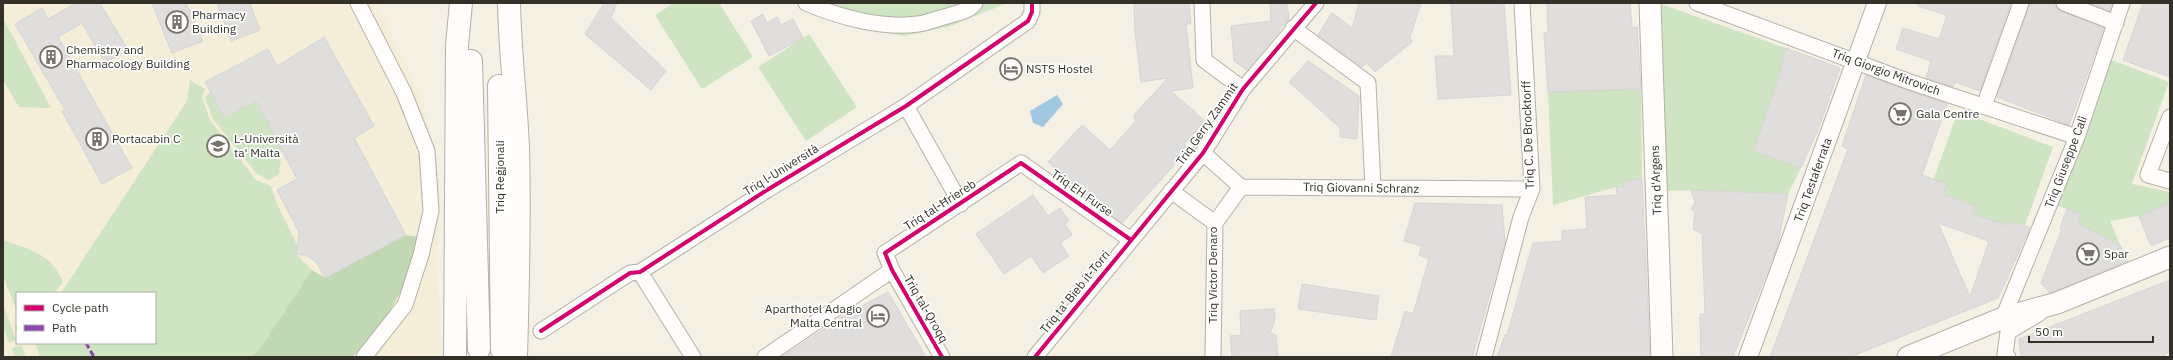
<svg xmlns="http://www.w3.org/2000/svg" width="2173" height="360" font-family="'IBM Plex Sans',sans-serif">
  <rect width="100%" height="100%" fill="#f5f0e4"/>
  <path fill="#f4edd7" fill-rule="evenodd" d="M 3,3 L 378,3 L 424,104 L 441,188 L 437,262 L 441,357 L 3,357 ZM 17,293 L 155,293 L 155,343 L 17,343 Z"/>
  <path fill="#cee4c2" d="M 674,3 L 719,3 L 753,57 L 702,89 L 655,15 Z
    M 797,3 L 1007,3 L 951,26 L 904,36 L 851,26 Z
    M 1661,4 L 1786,48 L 1778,80 L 1754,151 L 1801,168 L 1788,194 L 1697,190 L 1666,191 Z
    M 3,20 L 5,22 L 51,108 L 19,107 L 3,80 Z
    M 809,34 L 857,107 L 806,141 L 758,67 Z
    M 2109,59 L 2169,82 L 2132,184 L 2170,192 L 2170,203 L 2139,216 L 2110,221 L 2121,247 L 2076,226 L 2081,214 L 2055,205 Z
    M 190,80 L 205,89 L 202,97 L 210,120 L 256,180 L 271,186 L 277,204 L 297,245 L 296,254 L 312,270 L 259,350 L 251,357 L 40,357 L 35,343 L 155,343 L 155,293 L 61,293 L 187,101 Z
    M 1641,89 L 1642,179 L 1625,181 L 1625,186 L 1616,187 L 1553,205 L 1548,92 Z
    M 210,92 L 224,118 L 256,101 L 282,150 L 279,174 L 269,180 L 257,174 L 213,119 L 205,98 Z
    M 1958,111 L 2053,147 L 2025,225 L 2009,221 L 2007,225 L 1973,214 L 1975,206 L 1943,194 L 1946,184 L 1933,181 Z
    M 3,240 C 30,250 51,253 63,282 L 54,293 L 17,293 L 17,311 L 3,276 Z
    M 3,304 L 16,340 L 9,343 L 3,328 Z
    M 21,345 L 26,357 L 15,357 L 12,348 Z"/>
  <path fill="#c1d8b5" d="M 406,235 L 420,237 C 410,280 386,327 352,357 L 251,357 L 259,350 L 312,270 L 325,278 Z"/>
  <path fill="#a0c8e3" d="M 1057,95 L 1063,104 L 1043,127 L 1033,123 L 1030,111 Z"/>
  <path fill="#e0dedd" stroke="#d6d4d4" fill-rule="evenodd" d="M 76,3 L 100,3 L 128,50 L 105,63 L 82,23 L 58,37 L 132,168 L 102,184 L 62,111 L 65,110 L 15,24 L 42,8 L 48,19 Z
    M 152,3 L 186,3 L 203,41 L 172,53 Z
    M 217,3 L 250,3 L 260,30 L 231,41 Z
    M 604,3 L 617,3 L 611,18 L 666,71 L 651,90 L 585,34 Z
    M 1134,3 L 1189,3 L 1191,24 L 1186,24 L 1193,88 L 1171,91 L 1205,121 L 1185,143 L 1186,152 L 1122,223 L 1098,206 L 1048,162 L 1082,125 L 1110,150 L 1135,122 L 1134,115 L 1168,78 L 1141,82 L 1135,32 Z
    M 1270,3 L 1287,3 L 1289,19 L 1247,70 L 1234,61 L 1231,26 L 1271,21 Z
    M 1359,3 L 1421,3 L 1410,37 L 1412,42 L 1375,72 L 1367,63 L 1362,67 L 1318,35 L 1332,13 L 1352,28 Z
    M 1451,3 L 1504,3 L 1511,95 L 1438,99 L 1435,56 L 1454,56 Z
    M 1547,3 L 1630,3 L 1632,28 L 1637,27 L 1641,89 L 1548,92 L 1544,33 L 1548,32 Z
    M 1918,3 L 2011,3 L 1980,91 L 1955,82 L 1953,87 L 1926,78 L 1931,61 L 1896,49 L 1903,28 L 1939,39 L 1947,15 L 1918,6 Z
    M 2030,3 L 2055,3 L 2057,8 L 2061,11 L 2104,28 L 2069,125 L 1997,97 Z
    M 2089,3 L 2113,3 L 2110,11 Z
    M 2143,3 L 2170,3 L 2170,77 L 2123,60 Z
    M 763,14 L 767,23 L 777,17 L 781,25 L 793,19 L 803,38 L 769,56 L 751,21 Z
    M 324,37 L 374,126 L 354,138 L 406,235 L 325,278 L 317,263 L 308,256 L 296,254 L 299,232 L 277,190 L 297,179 L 256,101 L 224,118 L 205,82 L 268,49 L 277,66 Z
    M 1786,48 L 1840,68 L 1819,127 L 1801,168 L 1753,151 L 1778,80 Z
    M 1308,61 L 1359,96 L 1357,139 L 1340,137 L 1340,128 L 1289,82 Z
    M 1866,75 L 1947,104 L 1922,175 L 1947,184 L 1943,194 L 1975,206 L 1973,214 L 2007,225 L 2009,221 L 2030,228 L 1998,298 L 1850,357 L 1770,357 L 1848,149 L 1842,146 ZM 1938,223 L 1989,241 L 1970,297 Z
    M 1642,179 L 1650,357 L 1497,357 L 1505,335 L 1507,335 L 1533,243 L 1562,241 L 1562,231 L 1587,229 L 1585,197 L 1617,195 L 1616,187 L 1625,186 L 1624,181 Z
    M 1691,190 L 1788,194 L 1777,247 L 1733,357 L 1701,357 L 1700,314 L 1705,314 L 1702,234 L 1693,229 L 1695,212 L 1691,209 L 1695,202 Z
    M 1033,195 L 1048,216 L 1060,208 L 1069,221 L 1065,224 L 1072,235 L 1060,243 L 1069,256 L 1043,273 L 1031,256 L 1004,274 L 976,234 Z
    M 1415,203 L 1502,205 L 1505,242 L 1472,357 L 1391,357 L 1405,311 L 1413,314 L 1429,259 L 1419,255 L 1422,246 L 1404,241 Z
    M 2170,203 L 2170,238 L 2151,246 L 2139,216 Z
    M 2067,209 L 2081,214 L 2077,223 L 2120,245 L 2128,261 L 2050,293 L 2041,283 L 2062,229 L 2060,228 Z
    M 2170,280 L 2170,351 L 2162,357 L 2021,357 L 2019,339 Z
    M 1302,284 L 1379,296 L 1376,320 L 1298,309 Z
    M 888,292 L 926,357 L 782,357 L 845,315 Z
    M 1274,309 L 1275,320 L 1270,333 L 1276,335 L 1278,357 L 1232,357 L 1230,336 L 1241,335 L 1240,311 Z"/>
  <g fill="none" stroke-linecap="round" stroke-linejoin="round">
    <g stroke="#b4b0a6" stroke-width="17">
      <path id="minor" d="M 358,3 L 404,93 L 427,151 L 431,211 L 421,255 L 405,305 L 364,357
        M 806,3 C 839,17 882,29 918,24 C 928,23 938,18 948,16 C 956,13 970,11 975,3
        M 1202,3 L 1204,60 L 1243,89
        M 1697,3 L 1910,82 L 2077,137
        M 2064,3 L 2116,23
        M 1293,28 L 1368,83 L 1373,188
        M 906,106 L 961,204
        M 1984,106 L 2021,3
        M 2170,117 L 2148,175 L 2170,181
        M 1203,153 L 1241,187 L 1532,189
        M 1171,191 L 1215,223
        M 1215,223 L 1241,187
        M 640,272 L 693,357
        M 2003,318 L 2077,137 L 2122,3
        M 541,331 L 630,273 L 640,272 L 767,190 L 906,106 L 1028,21 L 1032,12 L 1032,3
        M 765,357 L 892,270
        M 942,357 L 892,270 L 885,253 L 1021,163 L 1131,240
        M 1035,357 L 1203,153 L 1243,89 L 1316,3
        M 1213,357 L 1215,223
        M 1484,357 L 1521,217 L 1532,189 L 1522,3
        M 2008,357 L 2005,354 L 2008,332 L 2040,313"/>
    </g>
    <g stroke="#b4b0a6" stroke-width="20">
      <path id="tertiary" d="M 1748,357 L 1877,3"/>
    </g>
    <g stroke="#b4b0a6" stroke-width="23">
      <path id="secondary" d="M 1650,3 L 1662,357
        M 1908,357 L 2003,318 L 2057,303 L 2170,257"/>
    </g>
    <g stroke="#b4b0a6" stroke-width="24">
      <path id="trunk" d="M 509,3 C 510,52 516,100 518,148 C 520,218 518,288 516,357
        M 471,61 L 479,349
        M 499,86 L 502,350
        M 455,357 L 457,45 L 461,3"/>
    </g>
    <use href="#minor" stroke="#fefdfb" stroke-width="15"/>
    <use href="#tertiary" stroke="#fefdfb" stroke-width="18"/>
    <use href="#secondary" stroke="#fefdfb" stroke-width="21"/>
    <use href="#trunk" stroke="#fefdfb" stroke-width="22"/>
    <path stroke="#8e44ad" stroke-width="3" stroke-dasharray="6 3" stroke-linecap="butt" d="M 86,343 L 94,357"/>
    <g stroke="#fff" stroke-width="6">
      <path id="cycleway" d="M 541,331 L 630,273 L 640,272 L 767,190 L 906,106 L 1028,21 L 1032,12 L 1032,3
        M 942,357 L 892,270 L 885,253 L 1021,163 L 1131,240
        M 1035,357 L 1203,153 L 1243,89 L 1316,3"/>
    </g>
    <use href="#cycleway" stroke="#d6006c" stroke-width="4"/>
  </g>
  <defs>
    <g id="building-ring" transform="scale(1.15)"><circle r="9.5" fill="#fff" stroke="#77736a" stroke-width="1.5"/><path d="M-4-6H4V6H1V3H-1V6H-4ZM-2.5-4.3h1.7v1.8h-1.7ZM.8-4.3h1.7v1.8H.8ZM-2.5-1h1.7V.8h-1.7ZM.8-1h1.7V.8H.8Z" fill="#77736a"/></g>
    <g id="hotel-ring" transform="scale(1.15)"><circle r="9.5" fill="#fff" stroke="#77736a" stroke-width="1.5"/><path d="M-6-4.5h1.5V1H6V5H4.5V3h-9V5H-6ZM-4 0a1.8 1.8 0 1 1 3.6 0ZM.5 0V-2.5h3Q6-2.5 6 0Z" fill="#77736a"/></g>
    <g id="supermarket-ring" transform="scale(1.15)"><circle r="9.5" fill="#fff" stroke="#77736a" stroke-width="1.5"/><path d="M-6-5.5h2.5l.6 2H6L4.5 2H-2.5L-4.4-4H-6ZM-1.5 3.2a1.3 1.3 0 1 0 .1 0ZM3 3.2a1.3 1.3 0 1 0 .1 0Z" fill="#77736a"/></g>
    <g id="university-ring" transform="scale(1.15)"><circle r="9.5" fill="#fff" stroke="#77736a" stroke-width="1.5"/><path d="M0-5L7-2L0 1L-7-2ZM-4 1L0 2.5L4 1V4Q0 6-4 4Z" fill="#77736a"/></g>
  </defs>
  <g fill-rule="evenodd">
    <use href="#building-ring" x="177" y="22"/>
    <use href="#building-ring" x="51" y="57"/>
    <use href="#hotel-ring" x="1011" y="69"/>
    <use href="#supermarket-ring" x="1900" y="114"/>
    <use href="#building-ring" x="97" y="139"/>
    <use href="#university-ring" x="218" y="146"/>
    <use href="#supermarket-ring" x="2088" y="254"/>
    <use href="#hotel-ring" x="878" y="316"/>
  </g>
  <g text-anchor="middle" stroke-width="3.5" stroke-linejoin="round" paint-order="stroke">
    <g font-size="12" fill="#333028" stroke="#fff" text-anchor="start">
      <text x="192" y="19">Pharmacy<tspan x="192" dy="14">Building</tspan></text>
      <text x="66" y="54">Chemistry and<tspan x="66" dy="14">Pharmacology Building</tspan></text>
      <text x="1026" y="73">NSTS Hostel</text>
      <text x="1916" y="118">Gala Centre</text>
      <text x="112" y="143">Portacabin C</text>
      <text x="234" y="143">L-Università<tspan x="234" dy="14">ta' Malta</tspan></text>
      <text x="2104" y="258">Spar</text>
      <text x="862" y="313" text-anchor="end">Aparthotel Adagio<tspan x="862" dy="14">Malta Central</tspan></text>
    </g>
    <g font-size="12" fill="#333028" stroke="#fff">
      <text transform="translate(1886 72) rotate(20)" y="4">Triq Giorgio Mitrovich</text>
      <text transform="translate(1207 124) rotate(-55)" y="4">Triq Gerry Zammit</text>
      <text transform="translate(1528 135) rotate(-92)" y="4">Triq C. De Brocktorff</text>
      <text transform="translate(2066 162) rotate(-69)" y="4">Triq Giuseppe Calì</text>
      <text transform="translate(781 170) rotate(-32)" y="4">Triq l-Università</text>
      <text transform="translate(500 177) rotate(-90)" y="4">Triq Reġjonali</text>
      <text transform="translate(1656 180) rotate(-92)" y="4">Triq d'Argens</text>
      <text transform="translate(1813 180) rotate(-70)" y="4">Triq Testaferrata</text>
      <text transform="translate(1361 188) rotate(1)" y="4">Triq Giovanni Schranz</text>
      <text transform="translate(1082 193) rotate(35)" y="4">Triq EH Furse</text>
      <text transform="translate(940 205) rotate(-33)" y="4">Triq tal-Ħriereb</text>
      <text transform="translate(1213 275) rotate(-90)" y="4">Triq Victor Denaro</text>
      <text transform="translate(1075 292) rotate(-51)" y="4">Triq ta' Bieb it-Torri</text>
      <text transform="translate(926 309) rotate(60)" y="4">Triq tal-Qroqq</text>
    </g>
  </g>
  <rect width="2173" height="360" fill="none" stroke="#333028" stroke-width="8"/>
  <rect x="16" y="292" width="140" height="52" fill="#ffffff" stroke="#adaca9"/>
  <rect x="24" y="305" width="20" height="6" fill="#d6006c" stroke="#adaca9"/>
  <text x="52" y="312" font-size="12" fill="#333028">Cycle path</text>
  <rect x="24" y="325" width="20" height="6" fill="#8e44ad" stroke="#adaca9"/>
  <text x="52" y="332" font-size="12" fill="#333028">Path</text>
  <path d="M2029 336v6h124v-6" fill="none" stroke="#333028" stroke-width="2"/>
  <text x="2035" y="336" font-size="12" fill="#333028" stroke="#ffffff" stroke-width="3" paint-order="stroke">50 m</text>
</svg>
